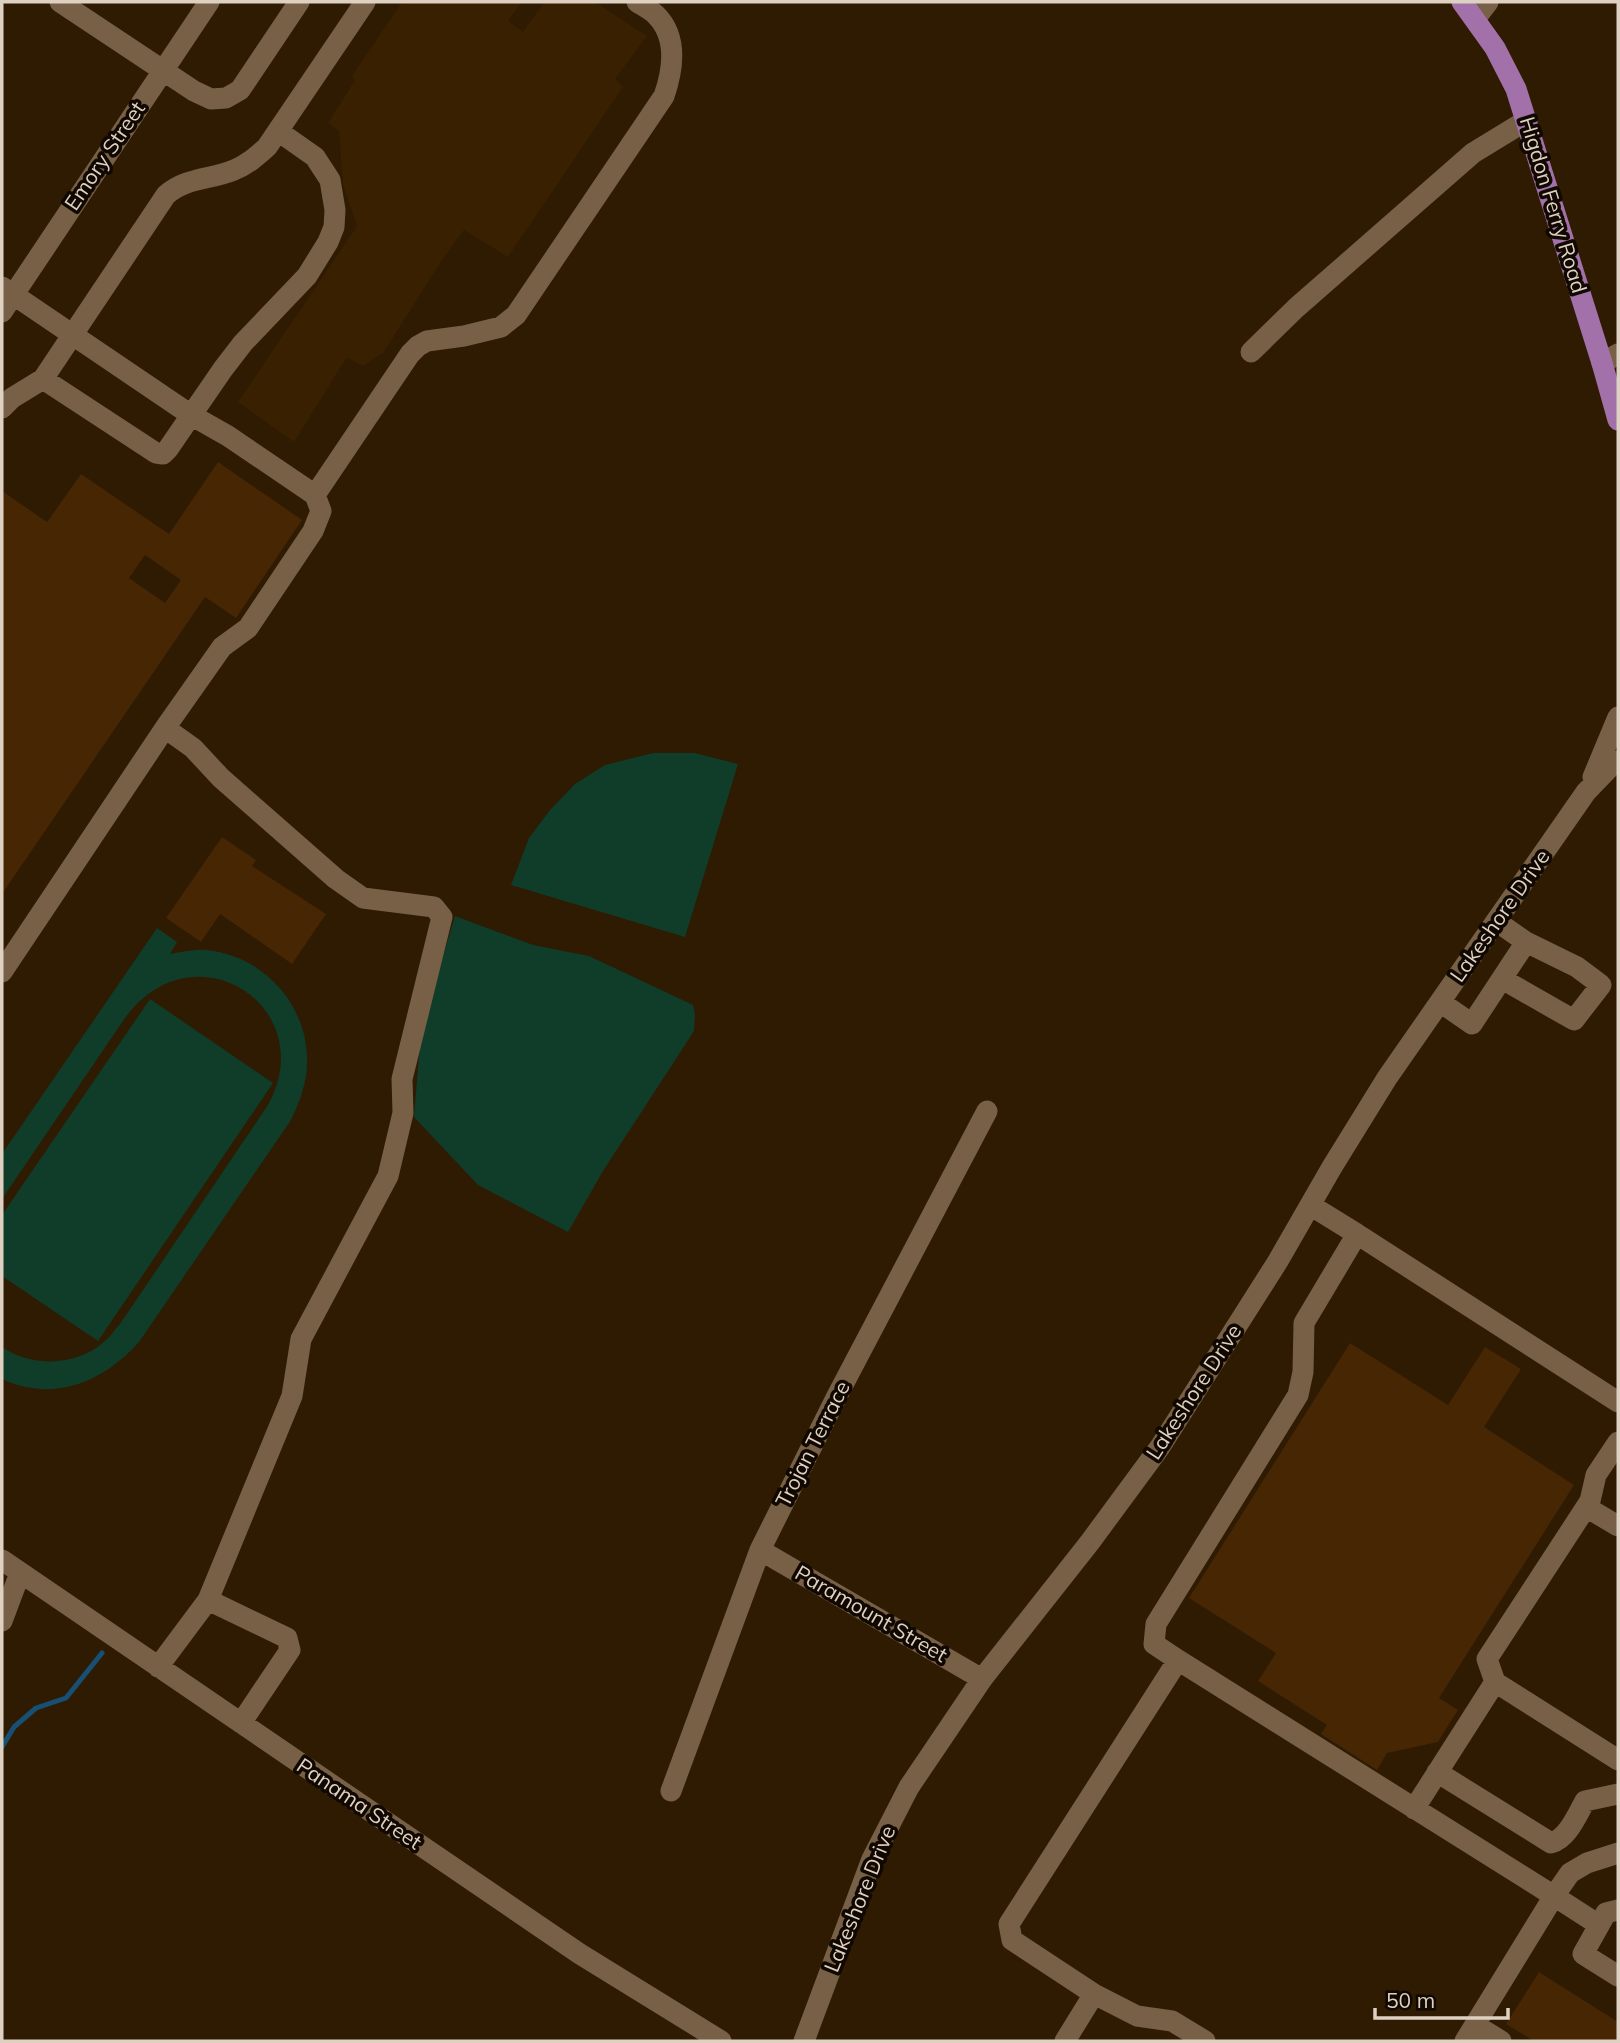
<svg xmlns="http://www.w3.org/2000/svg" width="1620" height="2043" font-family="Mulish,sans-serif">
  <rect width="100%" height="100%" fill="#2e1b02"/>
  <path fill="#382000" d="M 402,2 L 522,2 L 508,21 L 523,32 L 544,2 L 595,2 L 647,36 L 615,79 L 623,87 L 508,257 L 464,230 L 440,263 L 384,352 L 363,366 L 347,357 L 294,442 L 238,402 L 357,226 L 343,185 L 339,131 L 328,123 L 355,80 L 352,76 Z"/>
  <path fill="#103c2a" d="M 653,753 L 695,753 L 738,764 L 685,937 L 511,885 L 529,838 L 550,810 L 575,784 L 605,765 Z
    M 455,916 L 533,945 L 589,956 L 693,1005 L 695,1015 L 694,1031 L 603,1171 L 568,1232 L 478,1185 L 414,1117 L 421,1031 Z
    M 157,928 L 177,942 L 170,954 C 182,952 194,949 207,950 C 263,956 306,1003 307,1058 C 308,1080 300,1101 291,1120 L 139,1342 C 103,1382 54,1403 2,1379 L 2,1347 C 32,1368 78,1366 105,1341 C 111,1336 115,1329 120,1324 L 268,1105 C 322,1007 194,924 125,1018 L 2,1199 L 2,1154 Z
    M 150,999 L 273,1083 L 98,1341 L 2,1276 L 2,1215 Z"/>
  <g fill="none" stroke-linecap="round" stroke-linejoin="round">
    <path stroke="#175074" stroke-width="5" d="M 2,1747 L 14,1727 L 36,1708 L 66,1698 L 102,1653"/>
  </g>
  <path fill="#472604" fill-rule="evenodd" d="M 218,462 L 302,520 L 236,618 L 205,597 L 2,894 L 2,491 L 47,522 L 81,474 L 169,534 ZM 145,555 L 181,580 L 165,603 L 129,578 Z
    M 222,837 L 256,860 L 252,866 L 326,914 L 292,964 L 220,914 L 201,942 L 166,918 Z
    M 1350,1343 L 1448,1405 L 1485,1347 L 1521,1369 L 1484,1427 L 1574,1485 L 1439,1698 L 1458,1710 L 1438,1742 L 1387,1753 L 1377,1770 L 1321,1734 L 1327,1725 L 1258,1681 L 1276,1653 L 1189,1598 Z
    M 1539,1972 L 1618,2022 L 1618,2041 L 1534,2041 L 1506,2024 Z"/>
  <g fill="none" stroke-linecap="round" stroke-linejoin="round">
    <path stroke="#776046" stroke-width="21" d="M 60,2 L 194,91 L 211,99 L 226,98 L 240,90 L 299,2
      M 1475,19 L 1488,2
      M 2,287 L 191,415 L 228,436 L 315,495 L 321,511 L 313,531 L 248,628 L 222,647 L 165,728 L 193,748 L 221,778 L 336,879 L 363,898 L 434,907 L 442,917 L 402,1079 L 403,1113 L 388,1176 L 301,1339 L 292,1396 L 208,1600
      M 2,312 L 209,2
      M 1251,352 L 1296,308 L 1473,153 L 1527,120
      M 1602,363 L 1618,354
      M 43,379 L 156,453 L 163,454 L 168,449 L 223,369 L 243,343 L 307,276 L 328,242 L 334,227 L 335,210 L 330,180 L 315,157 L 278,131
      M 2,408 L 12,398 L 43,379 L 166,195 C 187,177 210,180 234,170 C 247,165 257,156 267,147 L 365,2
      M 315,495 L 410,354 L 418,346 L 427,341 L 464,336 L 501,327 L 516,315 L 664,96 C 673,70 678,37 656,15 C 651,10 643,6 637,2
      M 1593,777 L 1618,717
      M 2,972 L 165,728
      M 1502,979 L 1574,1020 L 1601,985 L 1577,967 L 1526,942
      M 1440,1002 L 1472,1024 L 1526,942 L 1496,921
      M 1357,1234 L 1618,1402
      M 1618,1442 L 1596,1475 L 1590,1501 L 1487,1659 L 1495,1682 L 1618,1760
      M 1586,1507 L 1618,1526
      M 760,1550 L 982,1679
      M 2,1560 L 580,1954 L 721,2041
      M 2,1621 L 20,1573
      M 1178,1660 L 1554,1896 L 1465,2041
      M 158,1667 L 208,1600 L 287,1638 L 290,1650 L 241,1723
      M 1437,1772 L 1551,1843 C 1568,1838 1577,1815 1585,1801 L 1618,1794
      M 671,1791 L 760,1550 L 837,1396 L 987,1111
      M 1414,1809 L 1495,1682
      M 1618,1910 L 1606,1913 L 1583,1954 L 1618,1976
      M 1599,1925 L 1554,1896 L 1570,1873 L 1587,1863 L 1618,1853
      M 1094,1994 L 1137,2016 L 1172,2021 L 1205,2041
      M 1475,2025 L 1501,2041
      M 804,2041 L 872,1859 L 909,1787 L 982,1679 L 1090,1542 L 1160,1447 L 1278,1261 L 1332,1167 L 1387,1078 L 1586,792 L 1612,765 L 1618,761
      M 1065,2041 L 1094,1994 L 1012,1940 L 1009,1924 L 1178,1660 L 1154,1644 L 1156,1624 L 1298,1395 L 1303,1372 L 1304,1323 L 1357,1234 L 1310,1205"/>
    <path stroke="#a271aa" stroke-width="21" d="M 1462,2 L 1495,48 L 1516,89 L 1602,363 L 1618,420"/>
  </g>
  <g text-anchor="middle" stroke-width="7" stroke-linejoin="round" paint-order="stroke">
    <g font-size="21" fill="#ded1c2" stroke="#100801">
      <text transform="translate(105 156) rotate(-56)" y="7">Emory Street</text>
      <text transform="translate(1553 205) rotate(73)" y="7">Higdon Ferry Road</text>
      <text transform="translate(1500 916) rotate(-55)" y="7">Lakeshore Drive</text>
      <text transform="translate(1194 1392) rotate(-57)" y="7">Lakeshore Drive</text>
      <text transform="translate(813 1444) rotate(-63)" y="7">Trojan Terrace</text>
      <text transform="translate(871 1614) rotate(30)" y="7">Paramount Street</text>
      <text transform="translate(359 1804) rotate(34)" y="7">Panama Street</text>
      <text transform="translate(860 1899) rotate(-68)" y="7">Lakeshore Drive</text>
    </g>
  </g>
  <rect width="1620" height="2043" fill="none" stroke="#ded1c2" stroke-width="7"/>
  <path d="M1375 2008v10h133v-10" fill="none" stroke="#ded1c2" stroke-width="3.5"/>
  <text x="1386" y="2008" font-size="21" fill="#ded1c2" stroke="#100801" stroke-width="5" paint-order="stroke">50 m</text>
</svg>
